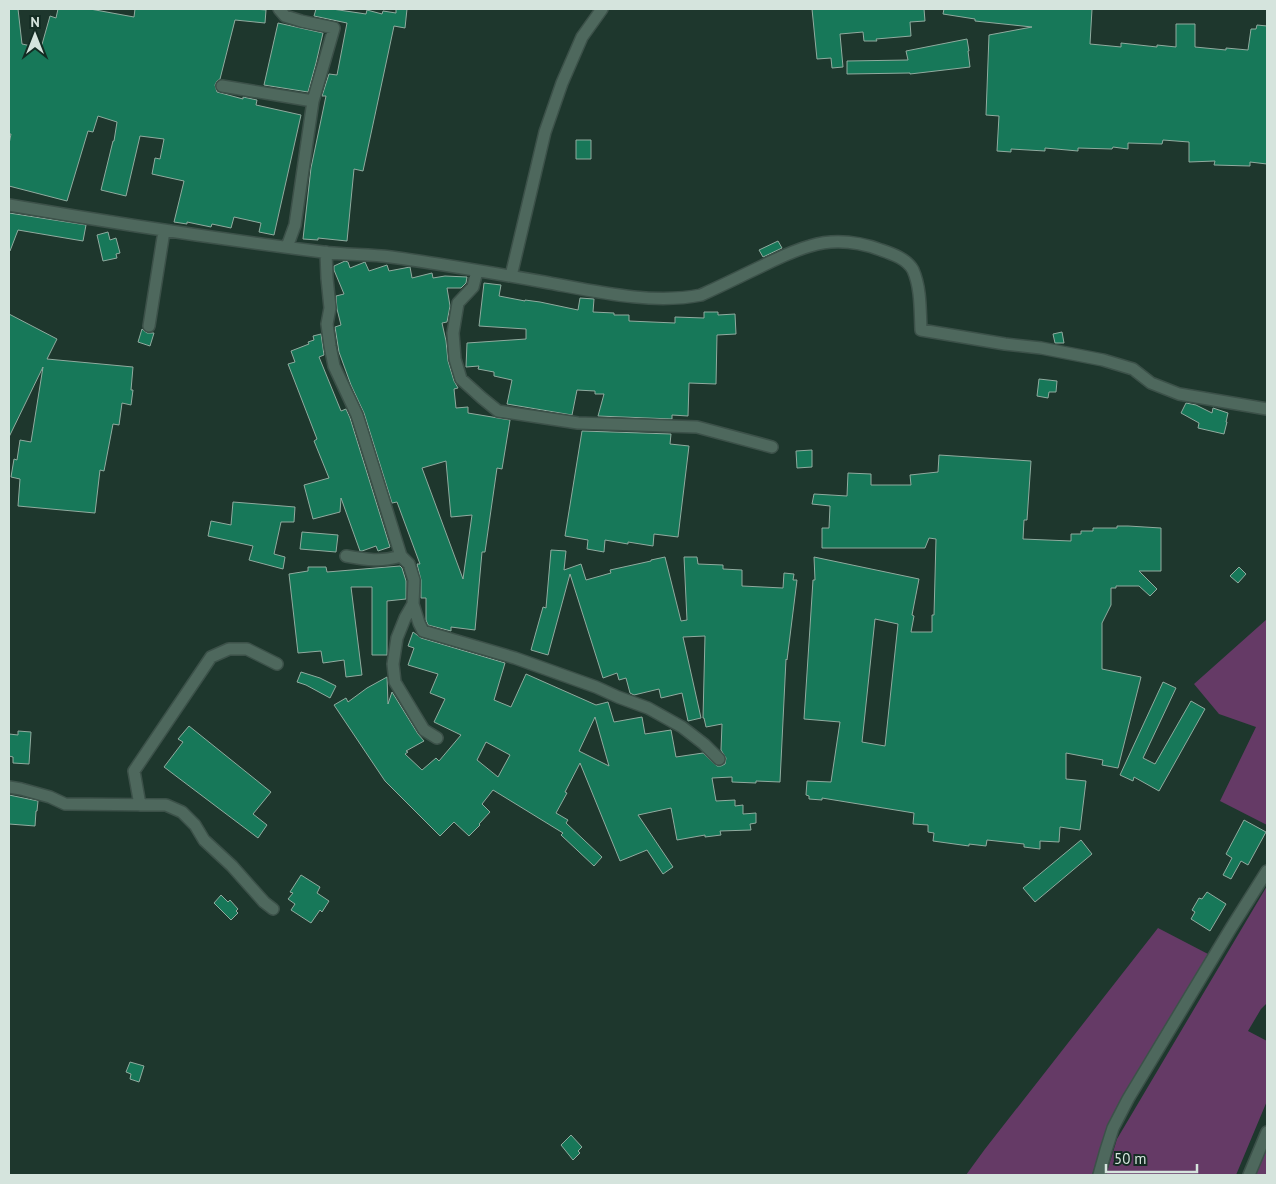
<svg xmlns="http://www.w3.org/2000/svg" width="1276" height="1184" font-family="'PT Sans',sans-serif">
  <rect width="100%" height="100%" fill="#1e372d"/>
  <path fill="#653a66" d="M 1267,619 L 1267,825 L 1220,801 L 1256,727 L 1219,714 L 1194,684 Z
    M 1267,886 L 1267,1003 L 1261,1009 L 1248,1031 L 1267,1041 L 1267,1101 L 1236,1175 L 1106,1175 L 1117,1139 Z
    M 1158,928 L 1208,954 L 1109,1122 L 1092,1175 L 966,1175 L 985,1149 Z
    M 1267,1144 L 1267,1175 L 1255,1175 Z"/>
  <path fill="#177859" stroke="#90ab9f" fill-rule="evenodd" d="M 9,9 L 18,9 L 22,44 L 41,48 L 50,16 L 56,18 L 58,9 L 90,9 L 134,17 L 135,9 L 254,9 L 266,10 L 265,23 L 235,20 L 220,79 L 217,81 L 215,85 L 217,92 L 243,99 L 243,97 L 257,100 L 256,105 L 301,115 L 274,235 L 259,232 L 261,223 L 234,217 L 231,228 L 212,224 L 211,227 L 187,222 L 187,224 L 174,222 L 184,181 L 152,174 L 155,158 L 160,159 L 164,139 L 140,136 L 126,196 L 101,190 L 113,141 L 114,141 L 117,122 L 98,116 L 93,132 L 88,131 L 67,201 L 9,186 L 9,144 L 11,134 L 9,134 Z
    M 316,9 L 332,9 L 366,14 L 367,10 L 382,14 L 383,11 L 396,13 L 396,9 L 407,9 L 405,28 L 394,26 L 363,171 L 354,169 L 347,241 L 318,238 L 318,240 L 303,239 L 311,168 L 326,96 L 322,96 L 329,74 L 337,75 L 347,23 L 314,16 Z
    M 812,9 L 924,9 L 925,21 L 910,22 L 911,36 L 876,39 L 877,41 L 864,41 L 863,32 L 840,34 L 843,67 L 832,68 L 831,58 L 817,59 Z
    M 944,9 L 1092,9 L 1090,44 L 1121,47 L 1121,43 L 1157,47 L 1157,45 L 1176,47 L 1176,24 L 1195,24 L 1195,47 L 1226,50 L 1226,48 L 1248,50 L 1251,29 L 1256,29 L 1257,25 L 1267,26 L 1267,164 L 1250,162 L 1250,166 L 1214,165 L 1215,161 L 1189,162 L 1189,142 L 1163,140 L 1162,144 L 1128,143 L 1128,149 L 1113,147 L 1112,149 L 1078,148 L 1078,151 L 1045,148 L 1045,151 L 1011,149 L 1011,152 L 997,151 L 999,116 L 986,115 L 989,35 L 1032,27 L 975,21 L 975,19 L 943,14 Z
    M 278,23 L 323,33 L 316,63 L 308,92 L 264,85 Z
    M 967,39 L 969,51 L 968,51 L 970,67 L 910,74 L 910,73 L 847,74 L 847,61 L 908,60 L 906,51 Z
    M 576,140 L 591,140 L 591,159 L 576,159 Z
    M 9,213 L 86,225 L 83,241 L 18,230 L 10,251 L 9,251 Z
    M 108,232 L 110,240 L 116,238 L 120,253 L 116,254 L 117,258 L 103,261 L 97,235 Z
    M 778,241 L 782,248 L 763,257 L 759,250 Z
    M 345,261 L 348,262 L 350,268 L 365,262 L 369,271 L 387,265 L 389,271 L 410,267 L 412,278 L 432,273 L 433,278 L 445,276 L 467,277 L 466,283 L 461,288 L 447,288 L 450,306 L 447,322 L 442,323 L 446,341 L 448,361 L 454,381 L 458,388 L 454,389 L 456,408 L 468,407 L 468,413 L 510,420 L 502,469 L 497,468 L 485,552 L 482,552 L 475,630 L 451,627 L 451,631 L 428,625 L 426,620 L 426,598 L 421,598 L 421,580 L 417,564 L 420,564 L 397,502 L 392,503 L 364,413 L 351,385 L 339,352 L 335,327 L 341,325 L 337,309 L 336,296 L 344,294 L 334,270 L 334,266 ZM 446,461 L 451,517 L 472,515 L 463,579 L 422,468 Z
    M 484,283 L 501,285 L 499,296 L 525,301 L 525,300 L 540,302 L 578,310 L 580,298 L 594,299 L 593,312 L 614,313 L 614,315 L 629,315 L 629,321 L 675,323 L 675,317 L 704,318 L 704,312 L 718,312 L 718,315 L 735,314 L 736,334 L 717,335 L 716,384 L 689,383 L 688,416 L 672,415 L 672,419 L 598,416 L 604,394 L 595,394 L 595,391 L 577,390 L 572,415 L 507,404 L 512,380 L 494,376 L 494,372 L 478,369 L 479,366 L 466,367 L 467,343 L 526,339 L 526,329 L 479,326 Z
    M 9,314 L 57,339 L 47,359 L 133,367 L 131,390 L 133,390 L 131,405 L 122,403 L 119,425 L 113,424 L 104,471 L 100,470 L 95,513 L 18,506 L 20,479 L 11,477 L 14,459 L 17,460 L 20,440 L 31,442 L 43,367 L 9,437 Z
    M 142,329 L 147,333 L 154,333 L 150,346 L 138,342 Z
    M 1062,332 L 1064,343 L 1055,343 L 1053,334 Z
    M 321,334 L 324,355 L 319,357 L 341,411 L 346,409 L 350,418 L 390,547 L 378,551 L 376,546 L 362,551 L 360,551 L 341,498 L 340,512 L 313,519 L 304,485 L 329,478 L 314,441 L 317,439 L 288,364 L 295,362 L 291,351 L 309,344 L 308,342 L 314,340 L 313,336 Z
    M 1039,379 L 1057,381 L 1056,392 L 1049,392 L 1048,398 L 1037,396 Z
    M 1186,403 L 1196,405 L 1212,413 L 1213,408 L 1228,413 L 1226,422 L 1227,422 L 1224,434 L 1198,428 L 1199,423 L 1181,413 Z
    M 582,431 L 671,434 L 670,444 L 689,446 L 678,537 L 654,534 L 653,546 L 628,542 L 628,544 L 605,540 L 604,552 L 587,549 L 588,540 L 565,536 Z
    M 812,450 L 812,467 L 797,468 L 796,451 Z
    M 939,455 L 1031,461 L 1027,520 L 1024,520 L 1023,539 L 1071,541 L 1071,534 L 1081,534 L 1081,531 L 1093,531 L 1093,528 L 1117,528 L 1117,526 L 1128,526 L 1161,528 L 1161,571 L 1139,571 L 1157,589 L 1150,596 L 1139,586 L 1116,586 L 1116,588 L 1111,588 L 1111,605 L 1102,623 L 1102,669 L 1141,677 L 1118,768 L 1102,765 L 1103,760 L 1066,753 L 1066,779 L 1086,781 L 1080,830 L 1060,827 L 1059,842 L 1040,841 L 1040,849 L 1024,847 L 1024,844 L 987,840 L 986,846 L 969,844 L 969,846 L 933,841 L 934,833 L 928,832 L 928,825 L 913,824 L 914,813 L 822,798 L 822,800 L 809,799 L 809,796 L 806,795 L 807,781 L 831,782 L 840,722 L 804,719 L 810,627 L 813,580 L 815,580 L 814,557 L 919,579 L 912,615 L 914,616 L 911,632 L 932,632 L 932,615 L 934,615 L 936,539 L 929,538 L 925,548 L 822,548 L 822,528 L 829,528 L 830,506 L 812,504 L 814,494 L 847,496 L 848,473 L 871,474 L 871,485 L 911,485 L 910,475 L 938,472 ZM 875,619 L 898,624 L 885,746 L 862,742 Z
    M 233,502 L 295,507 L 294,522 L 281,522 L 274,554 L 285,557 L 283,569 L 249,560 L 253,546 L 208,536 L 211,521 L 231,525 Z
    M 302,532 L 338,535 L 336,552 L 300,549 Z
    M 551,550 L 566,551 L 564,570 L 581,564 L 586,580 L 611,573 L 610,570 L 651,561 L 651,560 L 665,557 L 681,621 L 687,620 L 684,557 L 697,557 L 698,564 L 723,565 L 723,569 L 742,570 L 742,586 L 783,588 L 784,573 L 794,574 L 793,580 L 797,580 L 787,660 L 786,659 L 780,782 L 756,781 L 756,783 L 732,782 L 732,777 L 712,778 L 716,801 L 735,800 L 735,806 L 743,805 L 743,814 L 756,813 L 756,823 L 750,824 L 751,830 L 720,831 L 721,835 L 705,837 L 705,835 L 677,840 L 671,808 L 638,815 L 673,867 L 663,874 L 647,850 L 620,861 L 580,763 L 565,792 L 567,793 L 556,813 L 568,820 L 566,823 L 602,857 L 594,866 L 561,835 L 563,833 L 493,790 L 482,804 L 490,812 L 479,824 L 480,825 L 469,836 L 454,822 L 440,836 L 385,781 L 334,705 L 346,698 L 348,702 L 367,688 L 387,677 L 388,704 L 392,692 L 418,734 L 424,741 L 406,751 L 408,752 L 405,754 L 422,770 L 436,758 L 439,761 L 461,735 L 434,722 L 445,699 L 430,693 L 438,674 L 408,665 L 414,648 L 408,646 L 413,632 L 421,638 L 505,663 L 494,700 L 511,707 L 526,674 L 596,705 L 608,702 L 614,722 L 642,717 L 645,734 L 671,730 L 676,757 L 703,753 L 717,766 L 721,766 L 725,764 L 726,758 L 721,750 L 722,724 L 706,727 L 704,718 L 703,718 L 705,636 L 683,637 L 701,718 L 688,721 L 682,693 L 661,698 L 659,689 L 634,695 L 630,693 L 626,678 L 619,680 L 617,673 L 603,678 L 570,574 L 548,655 L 531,650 L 543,607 L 546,608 ZM 595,717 L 609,766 L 579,751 ZM 486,742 L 510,755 L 498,777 L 477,760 Z
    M 400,566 L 402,568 L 406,581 L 406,599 L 387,601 L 387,655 L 372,655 L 372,587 L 351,587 L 362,675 L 346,677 L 344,660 L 323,663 L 321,651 L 298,653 L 289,574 L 308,571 L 308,567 L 326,567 L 327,572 Z
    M 1239,567 L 1246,574 L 1238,583 L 1230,576 Z
    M 301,672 L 320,678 L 336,686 L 330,698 L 306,685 L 297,682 Z
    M 1163,682 L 1176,688 L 1143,758 L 1155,764 L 1191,701 L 1205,709 L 1159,791 L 1134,777 L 1133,781 L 1120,775 Z
    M 189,726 L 271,792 L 253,814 L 267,825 L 258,838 L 164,767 L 183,742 L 178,739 Z
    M 18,731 L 31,732 L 29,764 L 13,763 L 13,757 L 9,756 L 9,734 L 18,735 Z
    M 9,795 L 38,801 L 37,811 L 36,811 L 35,826 L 9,824 Z
    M 1244,820 L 1266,832 L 1248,865 L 1241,861 L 1231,879 L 1223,875 L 1232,858 L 1226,854 Z
    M 1081,840 L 1092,854 L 1035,902 L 1023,888 Z
    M 301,875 L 320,887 L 317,893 L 329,901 L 322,912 L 320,910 L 311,923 L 291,910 L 295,904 L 288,899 L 293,893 L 290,892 Z
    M 1207,892 L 1226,904 L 1210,931 L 1191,919 L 1195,912 L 1192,910 L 1199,898 L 1202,899 Z
    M 221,895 L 228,902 L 230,900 L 238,909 L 236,911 L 238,913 L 231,920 L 214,903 Z
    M 130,1062 L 144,1066 L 139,1082 L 130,1079 L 131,1074 L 126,1072 Z
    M 571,1135 L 582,1147 L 578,1151 L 580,1153 L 573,1160 L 561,1145 Z"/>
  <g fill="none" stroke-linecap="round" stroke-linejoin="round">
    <g stroke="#3c5149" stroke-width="14">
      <path id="street" d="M 279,9 L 285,16 L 301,21 L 334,28 L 313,101
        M 222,86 L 313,101 L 295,225 L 287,247
        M 9,205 C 113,223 218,239 323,252 C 346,255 369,254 391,257 C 442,264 493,273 544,282 C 594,291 651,305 701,295 C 721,286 741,276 760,267 C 776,259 792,251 810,246 C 833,239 859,242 881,250 C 893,254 907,259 913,270 C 921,288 920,310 921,330 L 1005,344 L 1041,348 L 1103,360 L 1133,369 L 1151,383 L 1179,394 L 1267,409
        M 326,252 L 327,278 L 330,308 L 327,324 L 330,346 L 334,366 L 357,415 L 401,556 L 409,564 L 414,580 L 413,604 L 405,618 L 397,638 L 393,664 L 395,682 L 424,730 L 437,738
        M 477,271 L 473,287 L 458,303 L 453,333 L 455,359 L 461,379 L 482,398 L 498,411 L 578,423 L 697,427 L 772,447
        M 511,276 L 545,132 L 562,83 L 582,37 L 602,9
        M 149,326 L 164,231
        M 346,556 C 367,560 381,562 401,556
        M 413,604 L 419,623 L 423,631 L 515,658 L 596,687 L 618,697 L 648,708 L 682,727 L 704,744 L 719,759
        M 9,787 L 21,789 L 50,797 L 65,804 L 166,805 L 182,812 L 195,825 L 204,840 L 232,866 L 264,902 L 273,909
        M 140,805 L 134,771 L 211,657 L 229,649 L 247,649 L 277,664
        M 1099,1175 L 1106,1150 L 1113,1128 L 1128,1099 L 1231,928 L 1267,871
        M 1249,1175 L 1267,1132"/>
    </g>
    <use href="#street" stroke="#4e685d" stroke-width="11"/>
  </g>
  <rect width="1276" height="1184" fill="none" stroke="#d5e4dd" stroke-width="20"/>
  <g transform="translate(35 35)" stroke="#142c23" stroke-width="4" paint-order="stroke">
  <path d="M0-4L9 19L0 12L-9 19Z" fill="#d5e4dd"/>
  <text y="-8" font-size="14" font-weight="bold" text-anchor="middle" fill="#d5e4dd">N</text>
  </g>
  <path d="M1106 1164v8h91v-8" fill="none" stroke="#d5e4dd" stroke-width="2.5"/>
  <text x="1114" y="1164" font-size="15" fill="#d5e4dd" stroke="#142c23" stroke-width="4" paint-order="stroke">50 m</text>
</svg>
